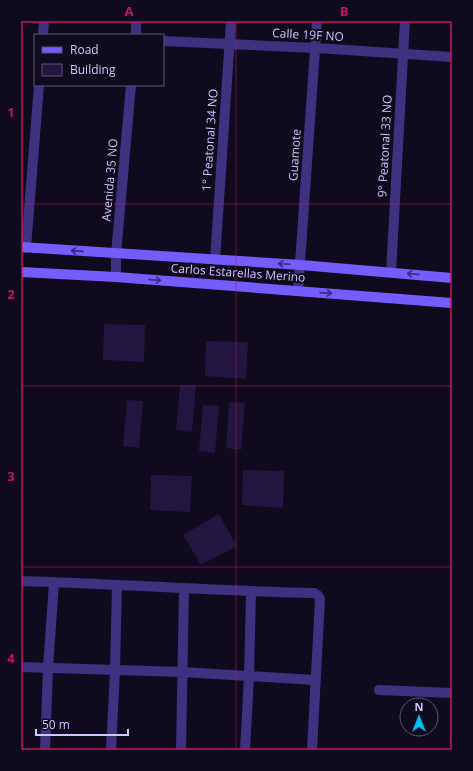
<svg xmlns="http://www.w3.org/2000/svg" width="473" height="771" font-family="'Open Sans',sans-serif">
  <rect width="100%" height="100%" fill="#0f0a1d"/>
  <path fill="#22153f" d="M 104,324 L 145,325 L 144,362 L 103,360 Z
    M 206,341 L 248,342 L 246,379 L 205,376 Z
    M 180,385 L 196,385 L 192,432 L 176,430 Z
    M 127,400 L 143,401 L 139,448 L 123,446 Z
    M 229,402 L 245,403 L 241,450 L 226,448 Z
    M 203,405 L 219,406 L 215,453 L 199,451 Z
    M 243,470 L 284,471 L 283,508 L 242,505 Z
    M 151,475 L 192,476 L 190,512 L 150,510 Z
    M 219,514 L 237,546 L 201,565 L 183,535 Z"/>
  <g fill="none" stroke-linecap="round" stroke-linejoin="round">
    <path stroke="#3d3180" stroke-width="10" d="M 43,35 L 44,21
      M 136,35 L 136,21
      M 163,41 L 316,48 L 452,57
      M 26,248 L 39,85
      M 215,260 L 231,21
      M 391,272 L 405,21
      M 116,277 L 116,254 L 131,85
      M 298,291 L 317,21
      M 21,581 C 119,584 216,591 314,593 C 317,595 319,595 320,599 L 312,750
      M 21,667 L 182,672 L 315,680
      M 379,690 L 452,693
      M 45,750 L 48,668 L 54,582
      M 111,750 L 115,670 L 117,585
      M 181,750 L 184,588
      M 245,750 L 249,677 L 251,592"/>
    <path stroke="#735dff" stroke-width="10" d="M 21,247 L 301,265 L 452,278
      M 21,272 L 116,277 L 452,303"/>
  </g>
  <defs><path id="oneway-shaft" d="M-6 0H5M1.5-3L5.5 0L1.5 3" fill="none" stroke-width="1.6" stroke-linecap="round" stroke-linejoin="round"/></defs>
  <g stroke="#372b77">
    <use href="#oneway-shaft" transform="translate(77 251) rotate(-176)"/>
    <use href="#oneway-shaft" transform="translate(284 264) rotate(-177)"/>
    <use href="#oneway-shaft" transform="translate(413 274) rotate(-175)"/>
    <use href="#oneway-shaft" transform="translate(155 280) rotate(4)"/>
    <use href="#oneway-shaft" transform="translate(326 293) rotate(4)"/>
  </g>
  <path fill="none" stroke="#c2185b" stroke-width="1" stroke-opacity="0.55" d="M 236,21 L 236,750M 21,204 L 452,204M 21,386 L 452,386M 21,567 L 452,567"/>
  <g text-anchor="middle" stroke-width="4" stroke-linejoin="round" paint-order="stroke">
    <g font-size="12" fill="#d3c6ff" stroke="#0f0a1d">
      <text transform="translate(308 35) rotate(3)" y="4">Calle 19F NO</text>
      <text transform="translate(210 140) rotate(-86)" y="4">1° Peatonal 34 NO</text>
      <text transform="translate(385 146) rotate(-87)" y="4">9° Peatonal 33 NO</text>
      <text transform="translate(295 155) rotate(-86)" y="4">Guamote</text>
      <text transform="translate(110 180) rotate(-85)" y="4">Avenida 35 NO</text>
      <text transform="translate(238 273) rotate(4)" y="4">Carlos Estarellas Merino</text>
    </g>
  </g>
  <rect width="473" height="771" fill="none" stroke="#0f0a1d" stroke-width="44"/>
  <rect x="34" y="34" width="130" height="52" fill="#0f0a1d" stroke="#5d5577"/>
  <rect x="42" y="47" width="20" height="6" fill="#735dff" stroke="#5d5577"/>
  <text x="70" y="54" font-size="12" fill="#d3c6ff">Road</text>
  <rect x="42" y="64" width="20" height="12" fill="#22153f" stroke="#5d5577"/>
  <text x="70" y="74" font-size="12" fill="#d3c6ff">Building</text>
  <g transform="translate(419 717)"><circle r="19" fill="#0f0a1d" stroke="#5d5577"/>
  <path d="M0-3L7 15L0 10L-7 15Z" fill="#00bff1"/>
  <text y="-6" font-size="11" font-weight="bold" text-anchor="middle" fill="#d3c6ff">N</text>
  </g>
  <path d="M36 729v6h92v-6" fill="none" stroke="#d3c6ff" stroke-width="2"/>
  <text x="42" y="729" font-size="12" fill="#d3c6ff" stroke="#0f0a1d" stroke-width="3" paint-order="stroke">50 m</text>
  <rect x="22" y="22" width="429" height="727" fill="none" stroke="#c2185b" stroke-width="1.5"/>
  <g font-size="13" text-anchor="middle" font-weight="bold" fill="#c2185b">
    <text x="129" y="16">A</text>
    <text x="344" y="16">B</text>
    <text x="11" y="117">1</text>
    <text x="11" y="299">2</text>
    <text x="11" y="481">3</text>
    <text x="11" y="663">4</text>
  </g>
</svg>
